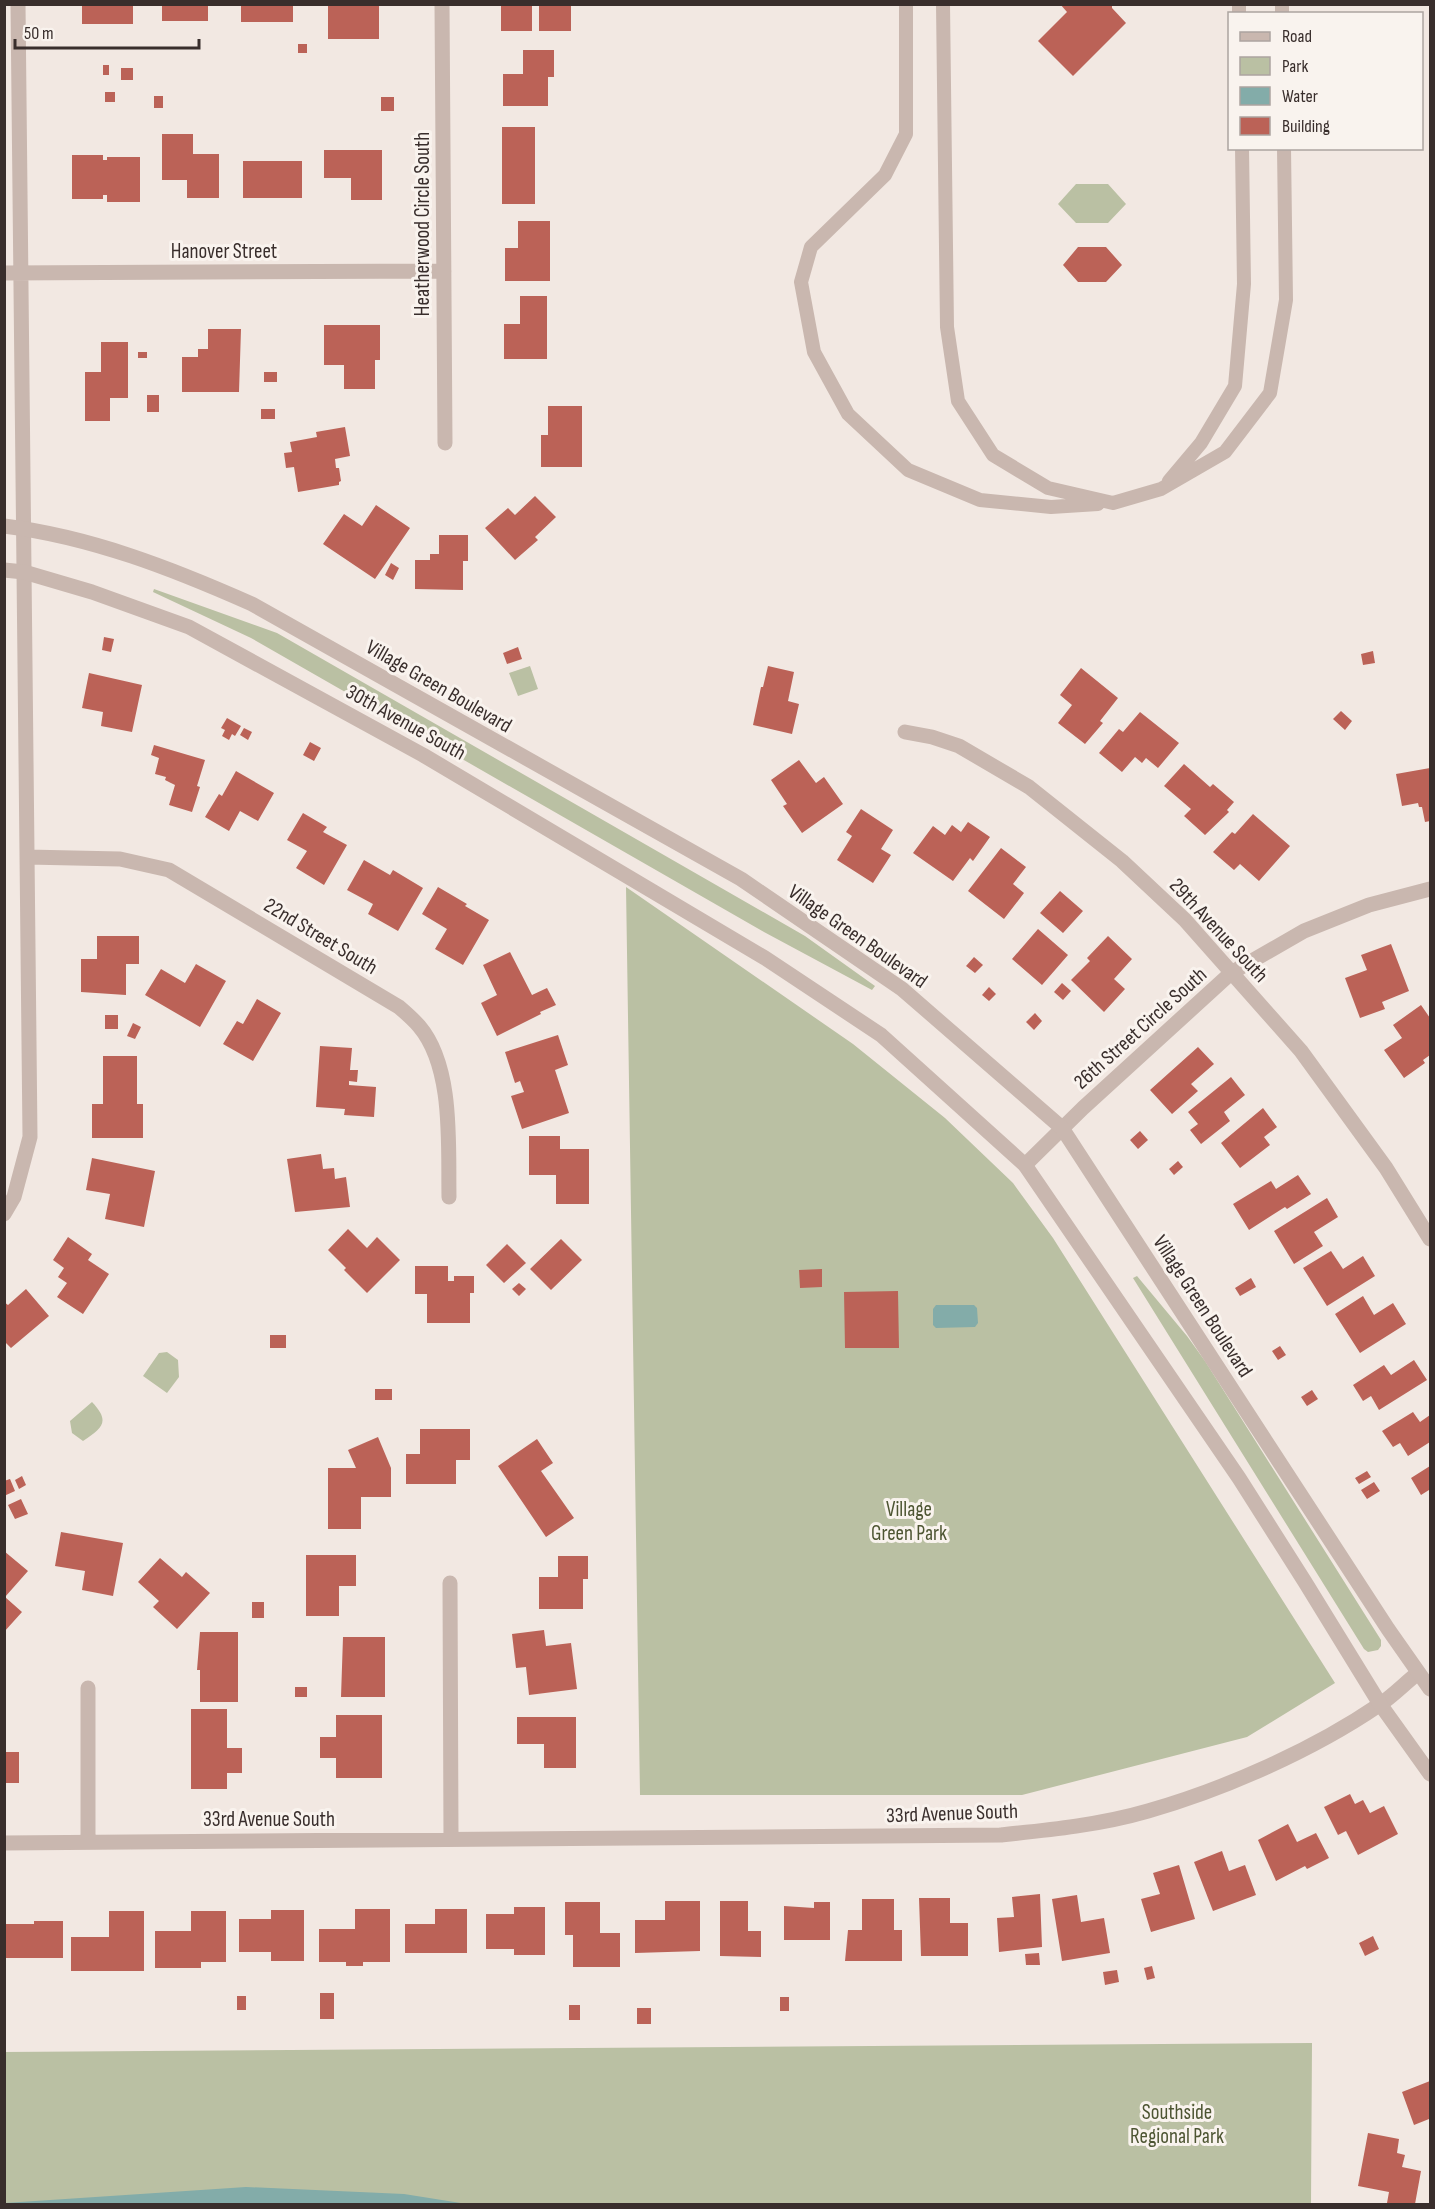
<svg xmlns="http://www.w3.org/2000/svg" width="1435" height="2209" font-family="'Sofia Sans Condensed',sans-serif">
  <rect width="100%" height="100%" fill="#f2e8e2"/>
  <path fill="#bac0a3" d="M 1076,184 L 1108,184 L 1126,204 L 1108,223 L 1076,223 L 1058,204 Z
    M 154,589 L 277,633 L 805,936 L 875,986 L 872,990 L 764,932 L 251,638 L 153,592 Z
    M 530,666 L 538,689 L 518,696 L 509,673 Z
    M 626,887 L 853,1044 L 945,1118 L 1013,1183 L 1053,1238 L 1335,1683 L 1247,1737 L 1022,1795 L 640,1795 Z
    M 1137,1276 L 1187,1336 L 1205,1361 L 1381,1640 L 1381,1646 L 1378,1650 L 1368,1652 L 1364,1649 L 1133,1278 Z
    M 167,1352 L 178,1360 L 179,1377 L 167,1393 L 143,1376 L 159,1353 Z
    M 92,1402 C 111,1422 102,1428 83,1441 L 72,1433 L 70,1421 Z
    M 1312,2043 L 1311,2204 L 5,2204 L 4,2052 Z"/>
  <path fill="#83aca9" d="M 936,1305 L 974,1305 L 977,1308 L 978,1323 L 975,1327 L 936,1328 L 933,1325 L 933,1309 Z
    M 246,2187 L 404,2194 L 467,2204 L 5,2204 L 5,2203 Z"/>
  <path fill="#bb6257" d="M 82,4 L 133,4 L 133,24 L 82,24 Z
    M 162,4 L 208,4 L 208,21 L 162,21 Z
    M 241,4 L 293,4 L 293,22 L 241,22 Z
    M 328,4 L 379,4 L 379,39 L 328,39 Z
    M 501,4 L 532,4 L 532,31 L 501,31 Z
    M 539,4 L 571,4 L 571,31 L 539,31 Z
    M 1060,4 L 1112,4 L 1112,8 L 1126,23 L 1073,76 L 1038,41 L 1067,12 Z
    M 298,44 L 307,44 L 307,53 L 298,53 Z
    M 523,50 L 554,50 L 554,77 L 548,77 L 548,106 L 503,106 L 503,74 L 523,74 Z
    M 103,65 L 109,65 L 109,75 L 103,75 Z
    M 121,68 L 133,68 L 133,80 L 121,80 Z
    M 105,92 L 115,92 L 115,102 L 105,102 Z
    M 154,96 L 163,96 L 163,108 L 154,108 Z
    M 381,97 L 394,97 L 394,111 L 381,111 Z
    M 502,127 L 535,127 L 535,204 L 502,204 Z
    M 162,134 L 193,134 L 193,154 L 219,154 L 219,198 L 187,198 L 187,180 L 162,180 Z
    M 324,150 L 382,150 L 382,200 L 351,200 L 351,178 L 324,178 Z
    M 72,155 L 103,155 L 103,160 L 107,160 L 107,157 L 140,157 L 140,202 L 107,202 L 107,195 L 103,195 L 103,199 L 72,199 Z
    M 243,161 L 302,161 L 302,198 L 243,198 Z
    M 518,221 L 550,221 L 550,281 L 505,281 L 505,248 L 518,248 Z
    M 1078,247 L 1106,247 L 1122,265 L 1106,282 L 1078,282 L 1063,265 Z
    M 520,296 L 547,296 L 547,359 L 504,359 L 504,324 L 520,324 Z
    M 324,325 L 380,325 L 380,360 L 375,360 L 375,389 L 344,389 L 344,365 L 324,365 Z
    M 208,329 L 241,329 L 239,392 L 182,392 L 182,357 L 198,357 L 198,349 L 208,349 Z
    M 101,342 L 128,342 L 128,398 L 110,398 L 110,421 L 85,421 L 85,372 L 101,372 Z
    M 138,352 L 147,352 L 147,358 L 138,358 Z
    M 264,372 L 277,372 L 277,382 L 264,382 Z
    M 147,395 L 159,395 L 159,412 L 147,412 Z
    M 548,406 L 582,406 L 582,467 L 541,467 L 541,435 L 548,435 Z
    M 261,409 L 275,409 L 275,419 L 261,419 Z
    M 345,427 L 350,456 L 335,459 L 336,468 L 339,468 L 341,481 L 339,482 L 339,485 L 298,492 L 294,467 L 286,468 L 284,453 L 292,452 L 290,442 L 317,437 L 316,432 Z
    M 535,496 L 556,517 L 535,537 L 538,540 L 515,560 L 485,528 L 508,508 L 515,515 Z
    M 376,505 L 410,528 L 375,579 L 323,544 L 344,514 L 362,526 Z
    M 439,535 L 468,535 L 468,561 L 463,561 L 463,590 L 415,589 L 415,560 L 430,560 L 430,554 L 439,554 Z
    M 391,563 L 399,568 L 393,580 L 385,575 Z
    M 104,637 L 114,639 L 111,652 L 102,650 Z
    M 518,647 L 522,659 L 507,664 L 503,653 Z
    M 1373,651 L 1375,663 L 1363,665 L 1361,654 Z
    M 768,666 L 794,672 L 788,701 L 799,704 L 792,734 L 753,725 L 761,687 L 763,687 Z
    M 1081,668 L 1118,698 L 1100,721 L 1103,723 L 1085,744 L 1058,723 L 1072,705 L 1060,695 Z
    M 89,673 L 142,685 L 132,732 L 101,726 L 103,712 L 82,708 Z
    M 1341,711 L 1352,721 L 1345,730 L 1333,719 Z
    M 1140,712 L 1179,743 L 1158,768 L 1146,758 L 1142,763 L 1135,757 L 1122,772 L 1099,753 L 1119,729 L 1123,732 Z
    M 227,718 L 241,726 L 235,736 L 232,734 L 229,740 L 222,736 L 225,730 L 221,728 Z
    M 244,728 L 252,732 L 248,740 L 240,735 Z
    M 310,742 L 321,748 L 314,761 L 303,755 Z
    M 154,745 L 205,760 L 197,786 L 200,787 L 192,812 L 169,805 L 175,785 L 165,780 L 166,777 L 155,774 L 159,758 L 151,755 Z
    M 799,760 L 816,783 L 824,777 L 843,804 L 802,833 L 783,806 L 787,804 L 771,780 Z
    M 1184,764 L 1210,787 L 1213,784 L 1234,802 L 1227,810 L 1229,812 L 1205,835 L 1184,816 L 1191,809 L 1164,786 Z
    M 1430,768 L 1430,821 L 1425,822 L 1422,807 L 1419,807 L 1418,803 L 1402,806 L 1396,774 Z
    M 236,771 L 274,793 L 258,821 L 240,811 L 229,831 L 205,817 L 219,794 L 222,796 Z
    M 861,809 L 893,830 L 881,849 L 891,855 L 873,883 L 837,860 L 852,836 L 846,832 Z
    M 303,813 L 327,827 L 323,832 L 347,845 L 324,885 L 296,868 L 307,851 L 287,840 Z
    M 1253,814 L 1290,846 L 1259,881 L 1240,864 L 1234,870 L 1213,852 L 1232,832 L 1235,834 Z
    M 968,822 L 990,837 L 973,861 L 970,858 L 953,881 L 913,853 L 933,826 L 945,835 L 952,825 L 961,832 Z
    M 1001,848 L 1026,867 L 1013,884 L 1024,893 L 1004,919 L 968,891 Z
    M 364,860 L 390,875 L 393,870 L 423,888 L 398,931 L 368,914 L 373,904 L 347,890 Z
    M 438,887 L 467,904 L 465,906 L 489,920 L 463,965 L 435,949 L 447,929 L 422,914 Z
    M 1060,891 L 1083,911 L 1063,933 L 1040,913 Z
    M 1038,929 L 1068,955 L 1042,985 L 1012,959 Z
    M 97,936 L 139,936 L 139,964 L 126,964 L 126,995 L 81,992 L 81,959 L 97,959 Z
    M 1108,936 L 1132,959 L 1114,979 L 1125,989 L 1104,1012 L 1071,980 L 1090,961 L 1087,958 Z
    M 1391,944 L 1409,991 L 1382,1002 L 1385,1009 L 1360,1018 L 1345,978 L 1367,970 L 1361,955 Z
    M 510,952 L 532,995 L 547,988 L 556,1005 L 540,1012 L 541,1014 L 497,1036 L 481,1003 L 497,995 L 483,965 Z
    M 974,957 L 983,965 L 975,973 L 966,966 Z
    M 196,964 L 226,981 L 200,1027 L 145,995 L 161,969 L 185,983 Z
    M 1062,983 L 1071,991 L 1063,1000 L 1054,992 Z
    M 989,987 L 996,994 L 989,1001 L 982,995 Z
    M 257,999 L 281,1013 L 253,1061 L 223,1044 L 237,1021 L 243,1024 Z
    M 1421,1005 L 1430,1018 L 1430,1055 L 1423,1060 L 1425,1063 L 1404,1078 L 1384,1050 L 1402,1038 L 1393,1025 Z
    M 1035,1013 L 1042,1021 L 1034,1030 L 1026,1022 Z
    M 105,1015 L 118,1015 L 118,1029 L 105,1029 Z
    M 133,1023 L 141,1027 L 135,1039 L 127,1036 Z
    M 558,1035 L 568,1065 L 555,1070 L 569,1113 L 522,1129 L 511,1096 L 524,1092 L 520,1081 L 515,1083 L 505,1052 Z
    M 320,1046 L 352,1048 L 350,1070 L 358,1070 L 357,1082 L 349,1081 L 349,1085 L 376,1087 L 374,1117 L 344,1115 L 345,1109 L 316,1107 Z
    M 1198,1047 L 1214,1064 L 1191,1084 L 1198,1091 L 1172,1114 L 1150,1090 Z
    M 103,1056 L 137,1056 L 137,1104 L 143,1104 L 143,1138 L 92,1138 L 92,1104 L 103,1104 Z
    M 1231,1077 L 1245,1095 L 1224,1112 L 1230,1121 L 1201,1144 L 1190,1130 L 1198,1124 L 1188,1112 Z
    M 1263,1108 L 1277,1127 L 1264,1137 L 1270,1145 L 1240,1168 L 1221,1143 Z
    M 1140,1131 L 1148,1140 L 1138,1149 L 1130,1140 Z
    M 529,1136 L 560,1136 L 560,1149 L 589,1149 L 589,1204 L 556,1204 L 556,1175 L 529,1175 Z
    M 321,1154 L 323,1169 L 334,1168 L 335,1179 L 346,1177 L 350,1207 L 295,1212 L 287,1159 Z
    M 92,1158 L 155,1171 L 144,1227 L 105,1219 L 110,1194 L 86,1190 Z
    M 1178,1161 L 1183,1167 L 1174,1175 L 1169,1169 Z
    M 1298,1175 L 1311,1194 L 1287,1209 L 1285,1207 L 1249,1230 L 1233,1204 L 1271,1181 L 1276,1189 Z
    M 1327,1198 L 1338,1217 L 1314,1232 L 1323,1246 L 1294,1264 L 1274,1231 Z
    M 348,1229 L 367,1248 L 377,1237 L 400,1260 L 367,1293 L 344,1270 L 346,1268 L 328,1250 Z
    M 68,1237 L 92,1254 L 88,1260 L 109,1274 L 83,1314 L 57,1297 L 67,1283 L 58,1277 L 64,1268 L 53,1260 Z
    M 561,1239 L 582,1260 L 551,1290 L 530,1269 Z
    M 507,1244 L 526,1263 L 504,1283 L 486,1265 Z
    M 1331,1251 L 1343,1269 L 1363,1256 L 1375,1276 L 1327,1306 L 1303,1268 Z
    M 415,1266 L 448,1266 L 448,1281 L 454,1281 L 454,1276 L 474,1276 L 474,1293 L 470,1293 L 470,1323 L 427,1323 L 427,1294 L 415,1294 Z
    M 822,1269 L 822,1287 L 800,1288 L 799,1270 Z
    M 1251,1278 L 1256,1287 L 1240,1296 L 1235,1288 Z
    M 519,1283 L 526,1289 L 519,1296 L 512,1289 Z
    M 26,1289 L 49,1316 L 11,1348 L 4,1341 L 4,1302 L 8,1305 Z
    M 898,1291 L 899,1348 L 845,1348 L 844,1292 Z
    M 1363,1296 L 1374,1315 L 1393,1303 L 1406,1324 L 1360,1353 L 1335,1314 Z
    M 270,1335 L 286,1335 L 286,1348 L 270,1348 Z
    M 1280,1346 L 1286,1355 L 1278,1360 L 1272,1351 Z
    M 1414,1360 L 1427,1380 L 1379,1410 L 1371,1396 L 1363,1401 L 1353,1385 L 1384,1365 L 1391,1375 Z
    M 375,1389 L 392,1389 L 392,1400 L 375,1400 Z
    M 1312,1390 L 1318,1399 L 1307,1406 L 1301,1397 Z
    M 1413,1412 L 1420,1422 L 1430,1415 L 1430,1442 L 1408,1456 L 1400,1443 L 1393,1447 L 1382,1431 Z
    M 420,1429 L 470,1429 L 470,1460 L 456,1460 L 456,1484 L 406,1484 L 406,1454 L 420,1454 Z
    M 378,1437 L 391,1468 L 391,1497 L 361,1497 L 361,1529 L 328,1529 L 328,1468 L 356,1468 L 348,1450 Z
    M 537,1439 L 553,1463 L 541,1471 L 574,1518 L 546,1537 L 498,1466 Z
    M 1430,1466 L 1430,1493 L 1429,1490 L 1421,1495 L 1411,1478 Z
    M 1367,1471 L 1371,1477 L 1359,1484 L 1355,1478 Z
    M 22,1476 L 26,1485 L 19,1489 L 15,1480 Z
    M 10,1479 L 15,1491 L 4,1496 L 4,1481 Z
    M 1374,1482 L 1380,1491 L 1367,1499 L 1361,1490 Z
    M 21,1499 L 28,1514 L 15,1519 L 8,1505 Z
    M 61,1532 L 123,1543 L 113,1596 L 82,1590 L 85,1571 L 55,1566 Z
    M 4,1551 L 28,1571 L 5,1597 L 22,1612 L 4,1632 Z
    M 306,1555 L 356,1555 L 356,1586 L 339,1586 L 339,1616 L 306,1616 Z
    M 558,1556 L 588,1556 L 588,1579 L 583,1579 L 583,1609 L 539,1609 L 539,1577 L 558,1577 Z
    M 160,1558 L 182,1577 L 186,1572 L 210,1593 L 177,1629 L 153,1607 L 159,1601 L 138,1582 Z
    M 252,1602 L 264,1602 L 264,1618 L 252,1618 Z
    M 544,1630 L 546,1646 L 571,1643 L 577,1689 L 529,1695 L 526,1667 L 516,1668 L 512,1634 Z
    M 200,1632 L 238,1632 L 238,1702 L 200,1702 L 200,1670 L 197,1670 Z
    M 343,1637 L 385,1637 L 385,1697 L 341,1697 Z
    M 295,1687 L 307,1687 L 307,1697 L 295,1697 Z
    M 191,1709 L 227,1709 L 227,1748 L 242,1748 L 242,1773 L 227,1773 L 227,1789 L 191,1789 Z
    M 336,1715 L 382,1715 L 382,1778 L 336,1778 L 336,1758 L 320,1758 L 320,1737 L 336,1737 Z
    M 517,1717 L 576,1717 L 576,1768 L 544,1768 L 544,1744 L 517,1744 Z
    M 4,1752 L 19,1752 L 19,1783 L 4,1783 Z
    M 1350,1794 L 1355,1804 L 1363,1800 L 1370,1813 L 1384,1806 L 1398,1834 L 1358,1855 L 1346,1831 L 1338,1835 L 1324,1807 Z
    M 1288,1824 L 1297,1842 L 1316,1833 L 1329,1858 L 1307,1869 L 1305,1866 L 1276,1881 L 1258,1840 Z
    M 1222,1851 L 1229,1871 L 1245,1865 L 1256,1895 L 1213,1911 L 1194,1862 Z
    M 1179,1865 L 1195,1919 L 1151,1932 L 1141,1899 L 1160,1894 L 1153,1873 Z
    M 1040,1894 L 1042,1947 L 999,1952 L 997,1918 L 1014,1917 L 1012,1897 Z
    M 1077,1895 L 1081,1922 L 1104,1918 L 1110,1953 L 1062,1961 L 1052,1899 Z
    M 919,1898 L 950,1898 L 950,1923 L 968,1923 L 968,1956 L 921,1956 Z
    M 862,1899 L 894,1899 L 894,1930 L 902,1930 L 902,1961 L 845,1961 L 848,1930 L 862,1930 Z
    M 665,1901 L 700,1901 L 700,1951 L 635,1953 L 635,1920 L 665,1920 Z
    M 720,1901 L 748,1901 L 748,1931 L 761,1931 L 761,1957 L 720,1956 Z
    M 565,1902 L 600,1902 L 600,1933 L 620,1933 L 620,1967 L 573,1967 L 573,1935 L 565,1935 Z
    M 814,1902 L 830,1902 L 830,1940 L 784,1940 L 784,1906 L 814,1908 Z
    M 514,1907 L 545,1907 L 545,1955 L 514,1955 L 514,1949 L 486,1949 L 486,1914 L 514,1914 Z
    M 355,1909 L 390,1909 L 390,1962 L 363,1962 L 363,1966 L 346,1966 L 346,1962 L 319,1962 L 319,1929 L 355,1929 Z
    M 435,1909 L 467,1909 L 467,1953 L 405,1953 L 405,1924 L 435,1924 Z
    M 271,1910 L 304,1910 L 304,1961 L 271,1961 L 271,1952 L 239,1952 L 239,1919 L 271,1919 Z
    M 109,1911 L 144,1911 L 144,1971 L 71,1971 L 71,1937 L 109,1937 Z
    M 191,1911 L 226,1911 L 226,1962 L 201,1962 L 201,1968 L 155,1968 L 155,1931 L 191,1931 Z
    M 34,1921 L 63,1921 L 63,1958 L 4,1958 L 4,1924 L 34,1924 Z
    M 1373,1936 L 1379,1949 L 1365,1956 L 1359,1943 Z
    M 1039,1953 L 1040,1965 L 1026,1965 L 1025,1954 Z
    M 1152,1966 L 1155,1978 L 1147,1980 L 1144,1968 Z
    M 1117,1970 L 1119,1982 L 1105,1985 L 1103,1972 Z
    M 320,1993 L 334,1993 L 334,2019 L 320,2019 Z
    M 237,1996 L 246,1996 L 246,2010 L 237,2010 Z
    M 780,1997 L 789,1997 L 789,2011 L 780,2011 Z
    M 569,2005 L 580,2005 L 580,2020 L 569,2020 Z
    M 637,2008 L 651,2008 L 651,2024 L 637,2024 Z
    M 1430,2081 L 1430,2123 L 1429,2119 L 1414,2125 L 1402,2092 Z
    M 1368,2133 L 1399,2139 L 1397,2153 L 1405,2155 L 1402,2167 L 1421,2171 L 1415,2204 L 1387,2203 L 1389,2192 L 1358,2186 Z"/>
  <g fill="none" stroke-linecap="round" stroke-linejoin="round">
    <path stroke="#c9b7af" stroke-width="14" d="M 906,4 L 906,134 L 885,175 L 811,247 L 801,282 L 814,352 L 848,414 L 908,470 L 980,500 L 1051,507 L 1098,504
      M 943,4 L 947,327 L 958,401 L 993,455 L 1048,488 L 1113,503 L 1161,489 L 1225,452 L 1270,393 L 1286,300 L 1284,148
      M 1239,4 L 1239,14
      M 1282,4 L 1282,14
      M 1169,481 L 1201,443 L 1235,386 L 1244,284 L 1242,148"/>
    <path stroke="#c9b7af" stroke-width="15" d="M 442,4 L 445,443
      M 4,273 L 444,271
      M 905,732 L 932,737 L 959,746 L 1029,787 L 1122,861 L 1185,920 L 1301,1051 L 1386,1168 L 1430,1239
      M 27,857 L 120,859 L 169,870 L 399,1007 C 406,1013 413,1019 419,1026 C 454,1067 448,1146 449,1197
      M 1025,1165 L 1083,1108 L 1231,973 L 1304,931 L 1369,905 L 1430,889
      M 4,1214 L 14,1197 L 30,1137 L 18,4
      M 450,1583 L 451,1839
      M 88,1688 L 88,1842
      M 4,1843 L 1000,1835 C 1049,1830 1100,1825 1148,1811 C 1225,1789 1313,1750 1379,1705 C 1393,1696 1405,1683 1418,1673"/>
    <path stroke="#c9b7af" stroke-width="15" d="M 4,526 C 92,537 173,569 252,604 L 741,879 L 902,989 L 1062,1128 L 1388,1629 L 1430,1689
      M 4,570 L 24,572 L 92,592 L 189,627 L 423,755 L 765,958 L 881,1035 L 1025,1165 L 1239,1478 L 1305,1582 L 1380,1704 L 1430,1774"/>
  </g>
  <g text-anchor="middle" stroke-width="6" stroke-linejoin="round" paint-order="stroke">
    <g font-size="21" fill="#392e2c" stroke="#f9f3ee">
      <text transform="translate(422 224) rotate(-90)" y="7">Heatherwood Circle South</text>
      <text x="224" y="258">Hanover Street</text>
      <text transform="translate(439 686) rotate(30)" y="7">Village Green Boulevard</text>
      <text transform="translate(406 722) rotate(29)" y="7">30th Avenue South</text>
      <text transform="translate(1219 930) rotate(47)" y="7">29th Avenue South</text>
      <text transform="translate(321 936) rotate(31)" y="7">22nd Street South</text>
      <text transform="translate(858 936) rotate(35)" y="7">Village Green Boulevard</text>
      <text transform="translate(1140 1028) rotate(-42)" y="7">26th Street Circle South</text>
      <text transform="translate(1203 1306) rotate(57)" y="7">Village Green Boulevard</text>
      <text transform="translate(952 1813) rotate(-2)" y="7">33rd Avenue South</text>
      <text x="269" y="1826">33rd Avenue South</text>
    </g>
    <g font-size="21" fill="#4d5532" stroke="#f9f3ee">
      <text x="909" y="1516">Village<tspan x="909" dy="24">Green Park</tspan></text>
      <text x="1177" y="2119">Southside<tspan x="1177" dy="24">Regional Park</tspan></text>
    </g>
  </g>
  <rect width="1435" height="2209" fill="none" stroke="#392e2c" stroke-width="12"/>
  <rect x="1228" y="12" width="195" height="138" fill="#f9f3ee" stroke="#aca4a0" stroke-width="1.5"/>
  <rect x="1240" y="32" width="30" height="9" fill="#c9b7af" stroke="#aca4a0" stroke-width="1.5"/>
  <text x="1282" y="42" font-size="18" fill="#392e2c">Road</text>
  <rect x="1240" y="57" width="30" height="18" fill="#bac0a3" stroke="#aca4a0" stroke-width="1.5"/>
  <text x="1282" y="72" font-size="18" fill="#392e2c">Park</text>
  <rect x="1240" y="87" width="30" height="18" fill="#83aca9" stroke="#aca4a0" stroke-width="1.5"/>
  <text x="1282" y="102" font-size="18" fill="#392e2c">Water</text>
  <rect x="1240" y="117" width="30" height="18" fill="#bb6257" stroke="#aca4a0" stroke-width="1.5"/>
  <text x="1282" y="132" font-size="18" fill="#392e2c">Building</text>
  <path d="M15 39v9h184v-9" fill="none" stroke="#392e2c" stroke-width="3"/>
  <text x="24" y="39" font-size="18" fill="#392e2c" stroke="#f9f3ee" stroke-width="4.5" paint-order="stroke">50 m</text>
</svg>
